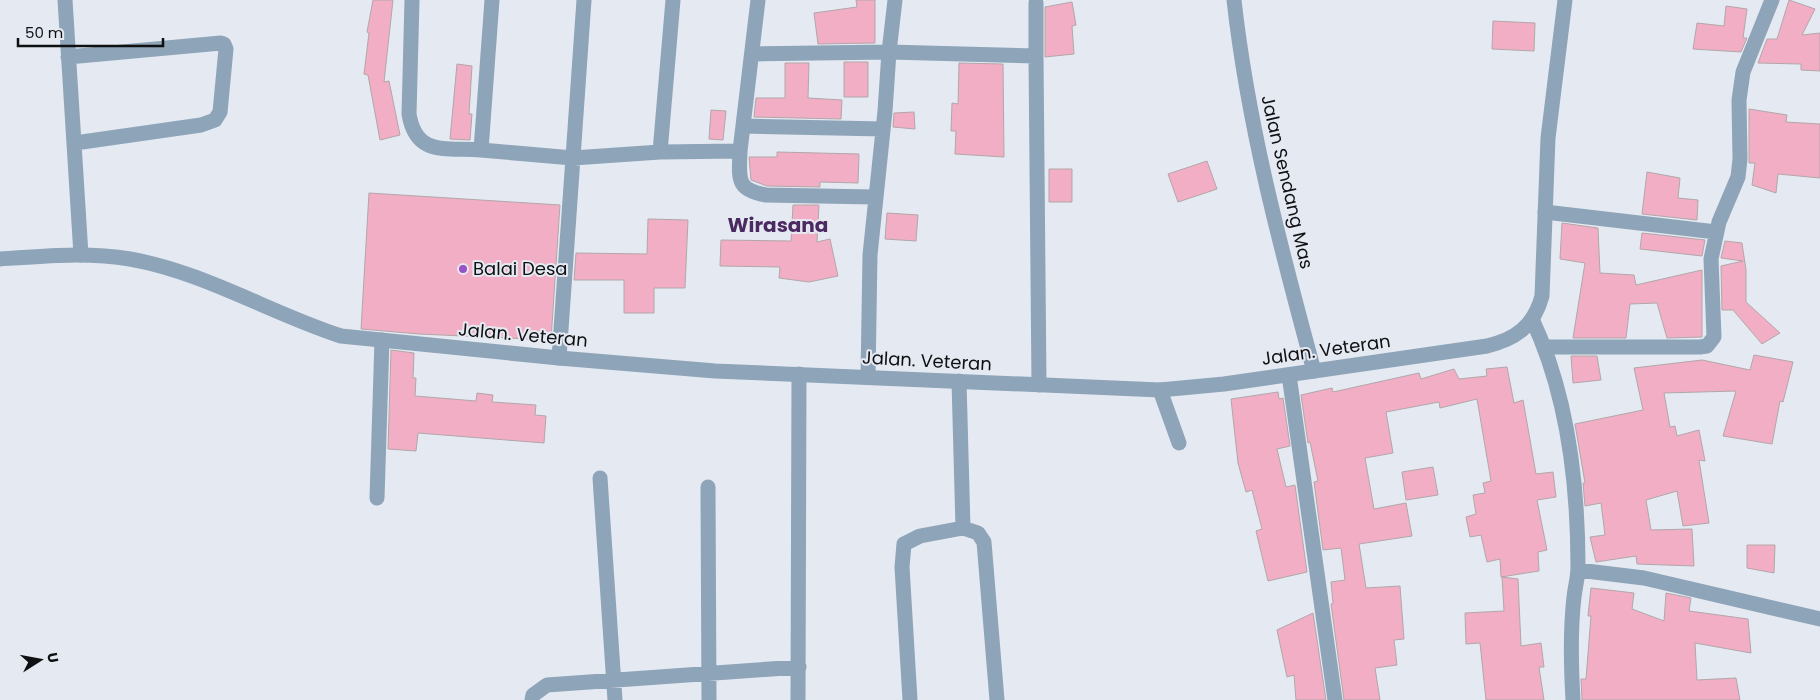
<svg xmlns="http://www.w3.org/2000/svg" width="1820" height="700" font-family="Poppins,sans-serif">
  <rect width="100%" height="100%" fill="#e5e9f2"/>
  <path fill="#f2aec4" stroke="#b1a7aa" d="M 373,0 L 393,0 L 384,82 L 389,81 L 400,135 L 380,140 L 368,75 L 364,74 L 369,33 L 367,32 Z
    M 856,0 L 875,0 L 875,43 L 818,44 L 814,13 L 857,7 Z
    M 1789,0 L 1815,9 L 1802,35 L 1820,33 L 1820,71 L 1801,70 L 1801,64 L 1758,63 L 1767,39 L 1777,39 Z
    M 1072,2 L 1076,25 L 1072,26 L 1074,54 L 1045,57 L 1045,7 Z
    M 1726,6 L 1747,9 L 1743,38 L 1747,38 L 1741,52 L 1693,49 L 1697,23 L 1724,26 Z
    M 1493,21 L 1535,23 L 1534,51 L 1492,49 Z
    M 844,62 L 868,62 L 868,97 L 844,97 Z
    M 785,63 L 809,63 L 808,98 L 842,100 L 841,119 L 754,117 L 756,98 L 785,98 Z
    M 959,63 L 1003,64 L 1004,157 L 955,154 L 956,131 L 951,131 L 952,103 L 958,104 Z
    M 457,64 L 472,66 L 469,114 L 472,114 L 470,140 L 450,139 Z
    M 1749,109 L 1787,115 L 1786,122 L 1820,124 L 1820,178 L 1778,174 L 1776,193 L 1752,185 L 1755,163 L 1749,163 Z
    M 711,110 L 726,111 L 723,140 L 709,139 Z
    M 914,112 L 915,129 L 893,127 L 894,113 Z
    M 777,152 L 859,154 L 858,183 L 820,182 L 820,187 L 767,186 L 751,180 L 749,157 L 777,157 Z
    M 1207,161 L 1217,189 L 1178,202 L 1168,174 Z
    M 1049,169 L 1072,169 L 1072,202 L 1049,202 Z
    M 1647,172 L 1680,178 L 1678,198 L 1698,200 L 1697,220 L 1642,214 Z
    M 369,193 L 560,205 L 551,340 L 419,334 L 361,329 Z
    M 793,205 L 819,205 L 817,242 L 830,239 L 838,276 L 809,282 L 779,278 L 780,267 L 720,266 L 721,240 L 791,241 Z
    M 887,213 L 918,215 L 916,241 L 885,239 Z
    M 648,219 L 688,220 L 685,288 L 654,288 L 654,313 L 624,313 L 624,280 L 574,280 L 576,253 L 647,254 Z
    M 1562,223 L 1598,228 L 1600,273 L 1634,275 L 1636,285 L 1702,270 L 1702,337 L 1667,338 L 1657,303 L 1630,304 L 1626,338 L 1573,338 L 1585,263 L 1560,259 Z
    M 1642,233 L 1705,240 L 1702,256 L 1640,249 Z
    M 1725,241 L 1742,243 L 1746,270 L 1746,302 L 1780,333 L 1762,344 L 1733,310 L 1722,310 L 1721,266 L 1743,261 L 1721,258 Z
    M 391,350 L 414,353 L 413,378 L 416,378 L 415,396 L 476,401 L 477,393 L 493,395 L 492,402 L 536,405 L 535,415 L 546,416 L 544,443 L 418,433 L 416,451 L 388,449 Z
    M 1754,355 L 1793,362 L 1783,402 L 1780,401 L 1772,444 L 1723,436 L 1736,391 L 1664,393 L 1670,427 L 1675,426 L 1677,436 L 1699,430 L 1705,461 L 1699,460 L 1709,523 L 1683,526 L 1677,491 L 1646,500 L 1651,530 L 1692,529 L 1694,566 L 1637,564 L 1636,556 L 1596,562 L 1590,537 L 1605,535 L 1601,503 L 1585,506 L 1583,483 L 1585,483 L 1575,424 L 1643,410 L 1634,368 L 1702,360 L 1750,370 Z
    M 1571,356 L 1597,356 L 1601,380 L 1573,383 Z
    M 1507,367 L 1514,403 L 1523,400 L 1536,474 L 1553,472 L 1556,497 L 1537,500 L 1547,550 L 1538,552 L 1539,571 L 1501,577 L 1500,559 L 1487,562 L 1481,535 L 1470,537 L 1466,517 L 1476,514 L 1473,495 L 1485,493 L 1483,483 L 1491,481 L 1477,399 L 1440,408 L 1439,402 L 1386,412 L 1393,453 L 1365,458 L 1374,509 L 1406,503 L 1412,536 L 1359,544 L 1366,588 L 1400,586 L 1404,639 L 1394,640 L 1397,665 L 1375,668 L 1380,700 L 1344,700 L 1331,604 L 1333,603 L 1331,582 L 1345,580 L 1341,548 L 1323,550 L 1314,482 L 1318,481 L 1310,442 L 1308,443 L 1301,395 L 1332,388 L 1333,392 L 1419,373 L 1421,379 L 1454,369 L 1459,379 L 1487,376 L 1486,369 Z
    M 1278,392 L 1279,399 L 1283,398 L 1290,446 L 1277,449 L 1286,487 L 1295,485 L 1307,572 L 1268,581 L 1256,531 L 1262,529 L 1252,490 L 1246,492 L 1238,463 L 1231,399 Z
    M 1433,467 L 1438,495 L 1406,500 L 1402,472 Z
    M 1747,545 L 1775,545 L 1774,573 L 1747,568 Z
    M 1502,577 L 1518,579 L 1521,646 L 1541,643 L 1544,667 L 1539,667 L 1544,700 L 1486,700 L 1480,643 L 1466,644 L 1465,613 L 1504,611 Z
    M 1591,588 L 1634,593 L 1632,609 L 1664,621 L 1666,593 L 1691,598 L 1689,611 L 1748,619 L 1751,653 L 1695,643 L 1697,680 L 1736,678 L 1740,700 L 1582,700 L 1581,679 L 1586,679 L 1591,616 L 1588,616 Z
    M 1313,613 L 1326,700 L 1296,700 L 1294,675 L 1287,677 L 1277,630 Z"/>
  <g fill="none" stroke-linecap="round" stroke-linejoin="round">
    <path stroke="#8ea4b8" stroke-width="15" d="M 65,0 L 81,255
      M 412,0 L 409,114 C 416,157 446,147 481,150
      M 492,0 L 481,150 L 573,158 L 660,152 L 740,151 L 758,0
      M 895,0 L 889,52 L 1036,56 L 1036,3
      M 1234,0 C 1248,126 1281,249 1314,371
      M 753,54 L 889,52 L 885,111 L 870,255 L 868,377
      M 1036,56 L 1039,385
      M 68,57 L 221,43 L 224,44 L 226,49 L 220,112 L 215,120 L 201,125 L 75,143
      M 744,126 L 883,129
      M 740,151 C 739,179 736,190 766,195 L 874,197
      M 660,152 L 673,0
      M 1545,212 L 1716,232
      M 1532,319 C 1567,393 1578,485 1578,567 C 1578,577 1575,588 1574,597 C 1570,631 1571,666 1573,700
      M 1545,347 L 1700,347 L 1707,346 L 1714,337 L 1711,259 L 1719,222 L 1738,177 L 1740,159 L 1739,100 L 1743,72 L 1772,0
      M 559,358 L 584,0
      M 1289,375 L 1335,700
      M 959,381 L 963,528 L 978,533 L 984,542 L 997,700
      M 1160,390 L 1179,443
      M 600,478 L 615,700
      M 708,487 L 709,700
      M 377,498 L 382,340
      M 1578,570 L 1644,578 L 1820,619
      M 532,700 L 533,695 L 547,685 L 799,667
      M 798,700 L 799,374
      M 910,700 L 902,567 L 904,544 L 920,536 L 963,528"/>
    <path stroke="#8ea4b8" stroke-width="15" d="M 0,259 C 42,256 87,252 130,259 C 204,272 270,313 341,336 L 559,358 L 715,371 L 1160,390 L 1224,384 L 1487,346 C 1516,339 1534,326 1542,296 L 1548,138 L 1565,0"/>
  </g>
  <circle fill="#9952c5" stroke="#e5e9f2" stroke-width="2" cx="463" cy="269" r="5"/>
  <g text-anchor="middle" stroke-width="4" stroke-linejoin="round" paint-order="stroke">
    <g font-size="18" fill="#0e1012" stroke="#e5e9f2">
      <text transform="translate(1287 182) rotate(77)" y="6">Jalan Sendang Mas</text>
      <text transform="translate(523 335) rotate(5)" y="6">Jalan. Veteran</text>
      <text transform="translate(1326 350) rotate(-8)" y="6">Jalan. Veteran</text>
      <text transform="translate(927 361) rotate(3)" y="6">Jalan. Veteran</text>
    </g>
    <g font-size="18" fill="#0e1012" stroke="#e5e9f2" text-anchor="start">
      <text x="473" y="275">Balai Desa</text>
    </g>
    <g font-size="20" font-weight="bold" fill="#4b2961" stroke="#e5e9f2">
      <text x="778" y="232">Wirasana</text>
    </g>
  </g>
  <g transform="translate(40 660) rotate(79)" stroke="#e5e9f2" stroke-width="4" paint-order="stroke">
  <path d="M0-4L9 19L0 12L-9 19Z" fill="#0e1012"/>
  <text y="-8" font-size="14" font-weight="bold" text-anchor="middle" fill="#0e1012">U</text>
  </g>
  <path d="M18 38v8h145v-8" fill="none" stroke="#0e1012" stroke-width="2.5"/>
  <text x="25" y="38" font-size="15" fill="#0e1012" stroke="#e5e9f2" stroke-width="4" paint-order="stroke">50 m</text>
</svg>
